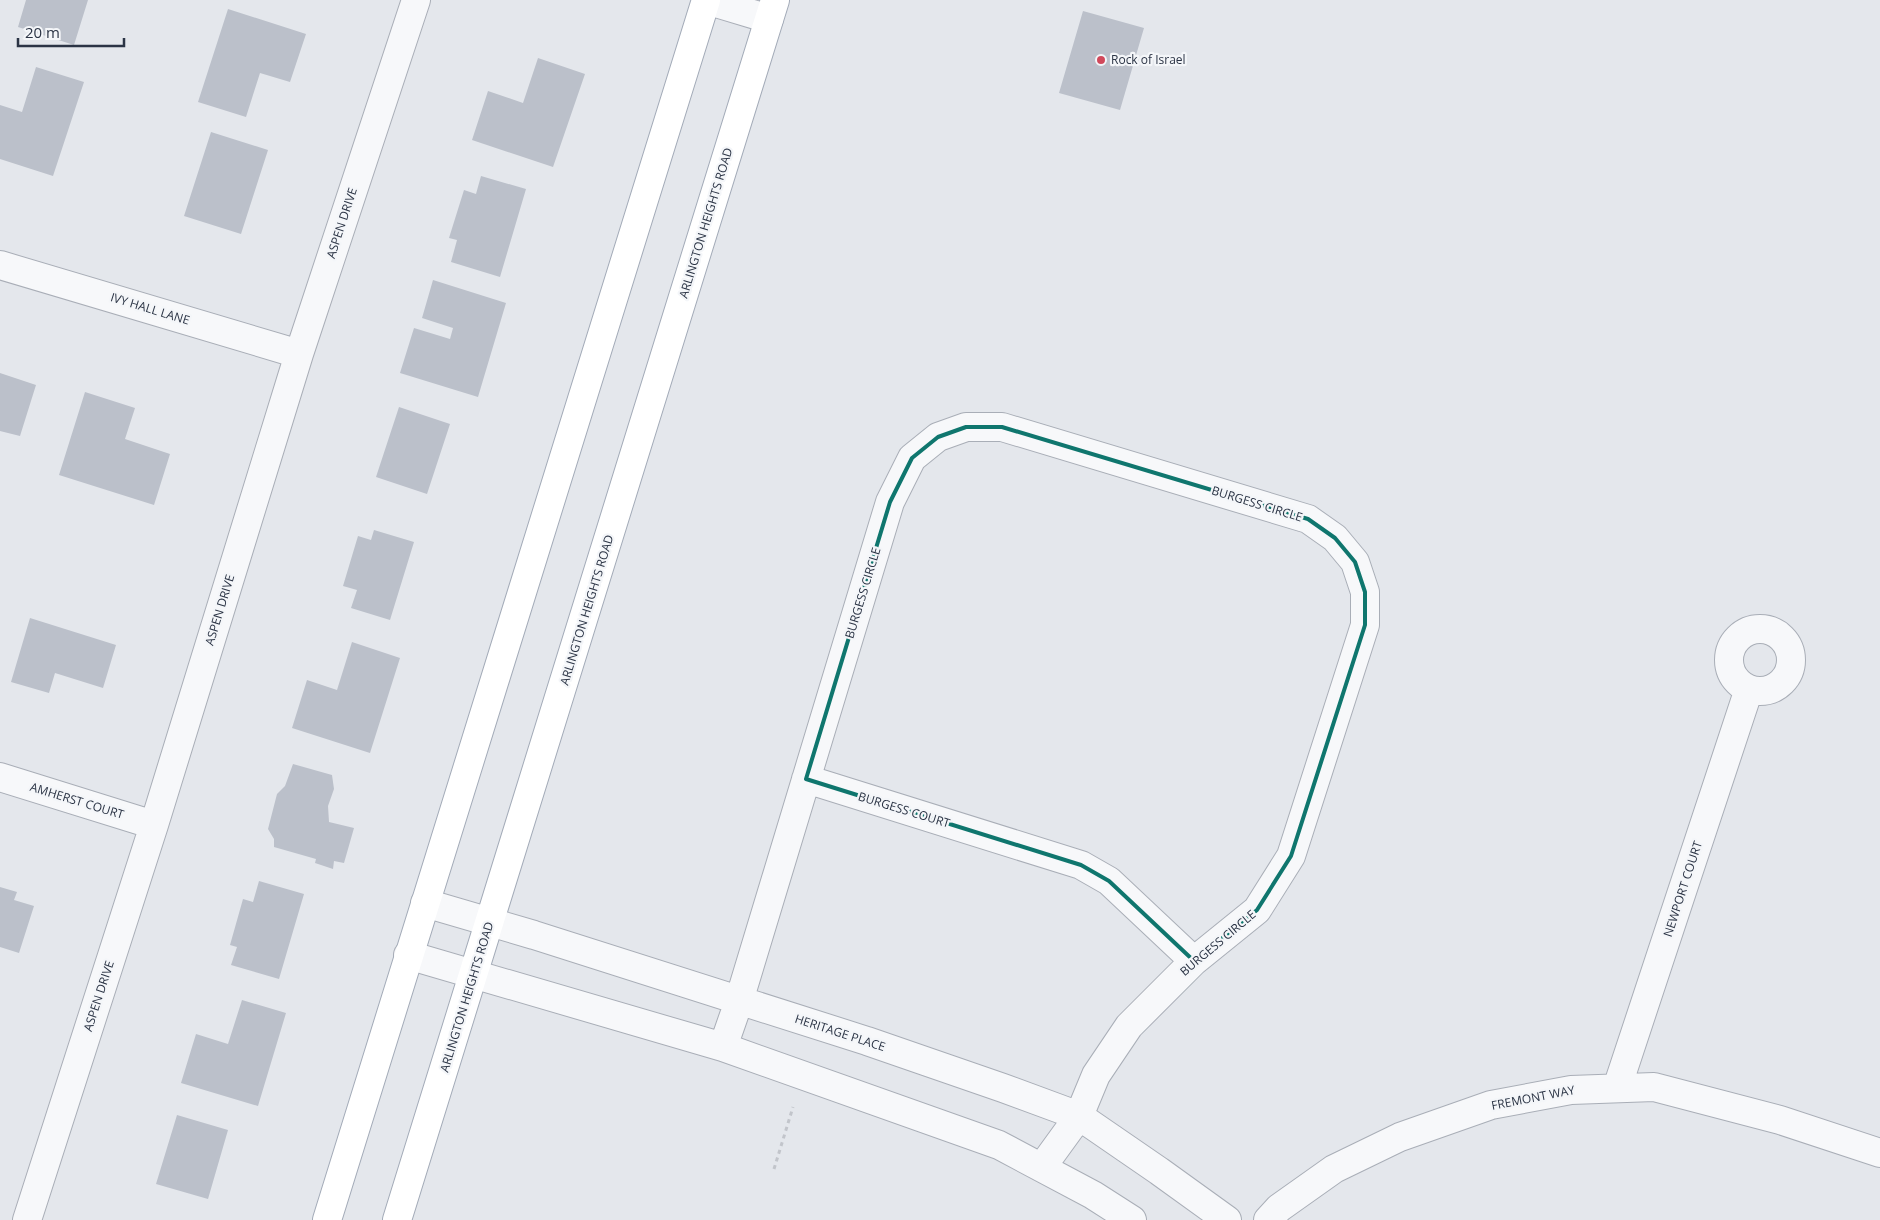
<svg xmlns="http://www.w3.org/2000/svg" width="1880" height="1220" font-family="'Open Sans',sans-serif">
  <rect width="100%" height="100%" fill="#e4e7ec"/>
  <path fill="#bbc0ca" d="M 26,0 L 88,0 L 74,45 L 18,27 Z
    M 228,9 L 306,34 L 290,82 L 260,73 L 246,117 L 198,102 Z
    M 1083,11 L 1144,28 L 1120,110 L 1059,93 Z
    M 538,58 L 585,74 L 553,167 L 472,140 L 488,91 L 523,103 Z
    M 36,67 L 84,82 L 53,176 L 0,159 L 0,105 L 22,112 Z
    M 211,132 L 268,150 L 241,234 L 184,216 Z
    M 481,176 L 526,189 L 500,277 L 451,262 L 457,240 L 449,238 L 464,190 L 476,194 Z
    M 433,280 L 506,303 L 478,397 L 400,373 L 414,328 L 450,339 L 453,328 L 422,318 Z
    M 0,373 L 36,385 L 20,436 L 0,431 Z
    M 85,392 L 135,408 L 125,439 L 170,454 L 154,505 L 59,475 Z
    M 399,407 L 450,424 L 427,494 L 376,477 Z
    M 374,530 L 414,542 L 390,620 L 351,608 L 357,590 L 343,586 L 358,536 L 371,540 Z
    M 30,618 L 116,645 L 103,688 L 55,673 L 49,693 L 11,682 Z
    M 352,642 L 400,658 L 370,753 L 292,728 L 307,680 L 337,690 Z
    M 293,764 L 332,775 L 334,789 L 328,806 L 329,822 L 354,828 L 344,863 L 334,861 L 333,869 L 315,863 L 316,859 L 274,847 L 274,839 L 268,829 L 277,794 L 285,786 Z
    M 259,881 L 304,894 L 279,979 L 231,965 L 237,947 L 230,945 L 243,899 L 253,902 Z
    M 0,887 L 17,892 L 14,900 L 34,906 L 19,953 L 0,947 Z
    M 242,1000 L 286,1013 L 258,1106 L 181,1083 L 196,1034 L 228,1044 Z
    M 177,1115 L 228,1130 L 208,1199 L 156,1184 Z"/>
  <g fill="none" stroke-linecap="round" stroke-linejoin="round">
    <g stroke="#a9aeb7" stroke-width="30">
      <path id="minor" d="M 706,0 L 769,19
        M 0,265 L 299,354
        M1729 660a31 31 0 1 1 62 0a31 31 0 1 1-62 0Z
        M 0,777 L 154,825
        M 806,779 L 1081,865 L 1109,881 L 1194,961
        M 425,903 L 534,935 L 867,1041 L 1003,1088 L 1079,1116 L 1159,1171 L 1227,1220
        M 408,955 L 723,1047 L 999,1145 L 1093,1195 L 1132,1220
        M 723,1047 L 739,1001 L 890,502 L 912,458 L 938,437 L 966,427 L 1002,427 L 1308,519 L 1335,538 L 1355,562 L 1365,592 L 1365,625 L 1291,856 L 1257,910 L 1194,961 L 1129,1026 L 1096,1075 L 1079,1116 L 1042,1167
        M 1617,1088 L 1749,689
        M 27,1220 L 154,825 L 299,354 L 416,0
        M 1268,1220 L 1279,1208 L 1334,1169 L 1400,1137 L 1491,1105 L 1571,1090 L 1654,1087 L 1780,1120 L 1880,1153"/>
    </g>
    <g stroke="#a3abb8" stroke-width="30">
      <path id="major" d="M 327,1220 L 706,0
        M 397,1220 L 775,0"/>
    </g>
    <path stroke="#c2c5cb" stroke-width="3" stroke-dasharray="4 4" stroke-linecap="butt" d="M 774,1169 L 793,1107"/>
    <use href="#minor" stroke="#f7f8fa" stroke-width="28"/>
    <use href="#major" stroke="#fff" stroke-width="28"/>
  </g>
  <path fill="none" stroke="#0f766e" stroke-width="4" stroke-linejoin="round" d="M 966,427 L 1002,427 L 1308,519 L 1335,538 L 1355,562 L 1365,592 L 1365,625 L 1291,856 L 1257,910 L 1194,961 L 1109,881 L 1081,865 L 806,779 L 890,502 L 912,458 L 938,437 Z"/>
  <circle fill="#d1495b" stroke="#f4f6f9" stroke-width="2" cx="1101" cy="60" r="5"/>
  <g text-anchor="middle" stroke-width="4.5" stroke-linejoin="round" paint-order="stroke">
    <g font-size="12" fill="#2b3445" stroke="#f4f6f9" text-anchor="start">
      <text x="1111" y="64">Rock of Israel</text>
    </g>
    <g font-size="12" fill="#2b3445" stroke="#f4f6f9">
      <text transform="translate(342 223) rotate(-72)" y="4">ASPEN DRIVE</text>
      <text transform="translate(706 223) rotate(-73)" y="4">ARLINGTON HEIGHTS ROAD</text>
      <text transform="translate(150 309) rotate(17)" y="4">IVY HALL LANE</text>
      <text transform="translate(1257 504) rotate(17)" y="4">BURGESS CIRCLE</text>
      <text transform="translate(863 593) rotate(-73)" y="4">BURGESS CIRCLE</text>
      <text transform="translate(220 610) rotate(-73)" y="4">ASPEN DRIVE</text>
      <text transform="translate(587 610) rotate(-73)" y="4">ARLINGTON HEIGHTS ROAD</text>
      <text transform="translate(77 801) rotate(17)" y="4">AMHERST COURT</text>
      <text transform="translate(904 810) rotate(17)" y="4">BURGESS COURT</text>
      <text transform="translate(1683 889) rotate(-72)" y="4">NEWPORT COURT</text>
      <text transform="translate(1218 943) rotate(-40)" y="4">BURGESS CIRCLE</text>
      <text transform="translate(99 996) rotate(-72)" y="4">ASPEN DRIVE</text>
      <text transform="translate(467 997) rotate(-73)" y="4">ARLINGTON HEIGHTS ROAD</text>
      <text transform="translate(840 1033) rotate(18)" y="4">HERITAGE PLACE</text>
      <text transform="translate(1533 1098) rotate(-11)" y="4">FREMONT WAY</text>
    </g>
  </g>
  <path d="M18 38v8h106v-8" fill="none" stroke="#2b3445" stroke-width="2.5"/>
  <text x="25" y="38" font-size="15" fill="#2b3445" stroke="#f4f6f9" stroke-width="4" paint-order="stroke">20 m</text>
</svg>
